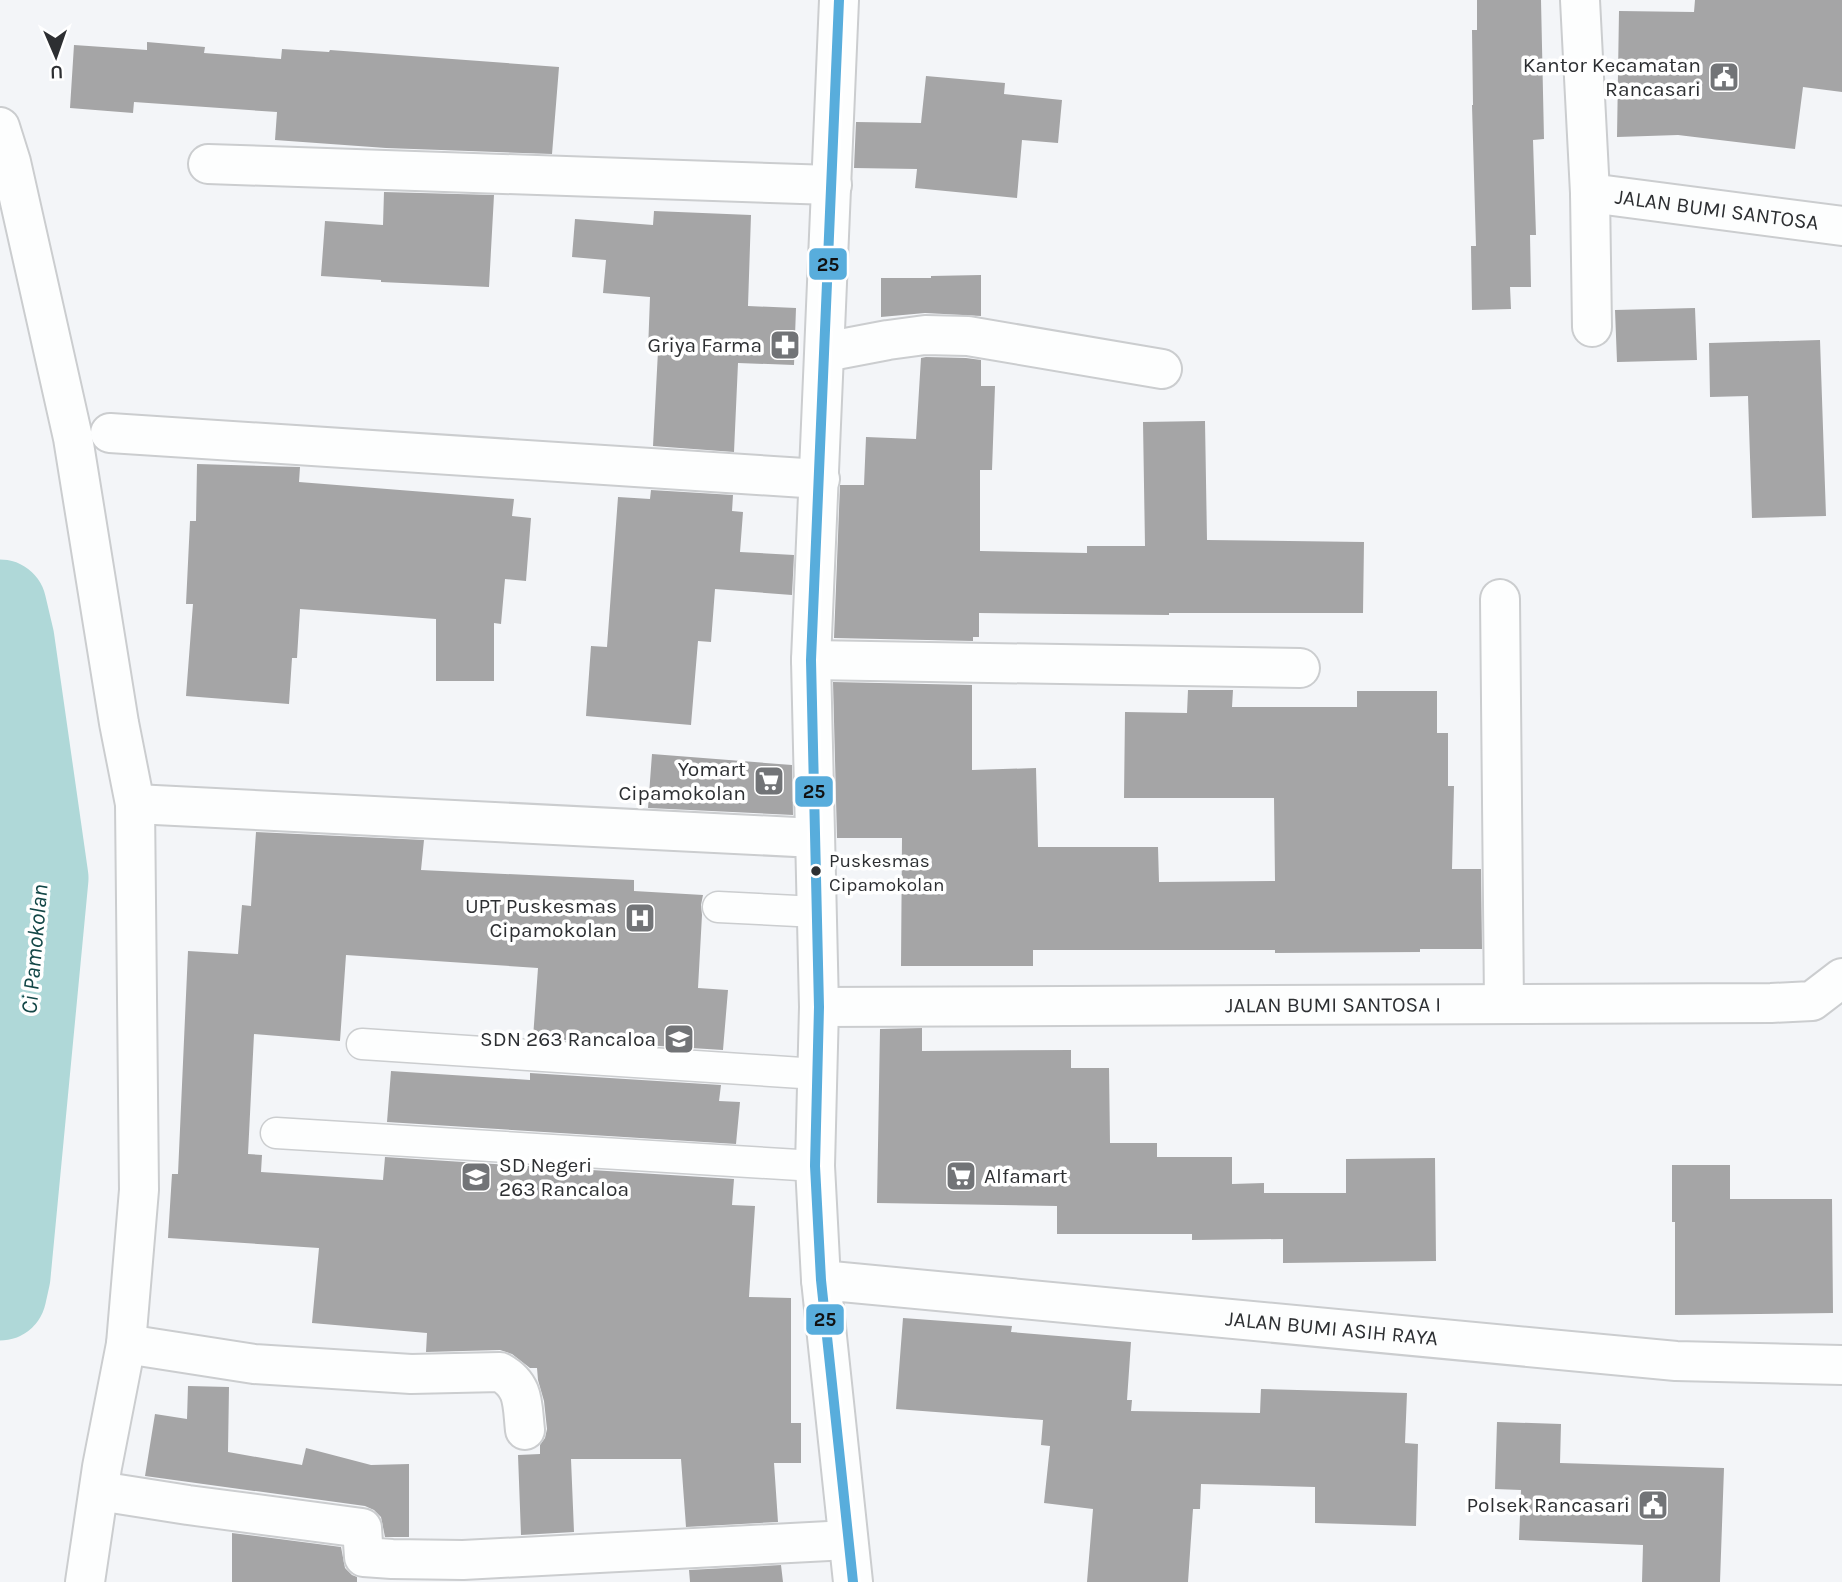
<svg xmlns="http://www.w3.org/2000/svg" width="1842" height="1582" font-family="Karla,sans-serif">
  <rect width="100%" height="100%" fill="#f3f5f8"/>
  <g fill="none" stroke-linecap="round" stroke-linejoin="round">
    <path stroke="#afd8d8" stroke-width="93" d="M 0,606 L 8,640 L 42,878 L 4,1276 L 0,1294"/>
  </g>
  <path fill="#a5a5a6" d="M 1477,0 L 1541,0 L 1544,139 L 1533,140 L 1536,235 L 1530,235 L 1531,287 L 1510,287 L 1511,309 L 1472,310 L 1471,246 L 1476,246 L 1472,105 L 1473,105 L 1472,30 L 1477,30 Z
    M 1695,0 L 1842,0 L 1842,92 L 1803,87 L 1795,149 L 1678,135 L 1617,137 L 1619,11 L 1694,12 Z
    M 147,42 L 205,47 L 204,53 L 281,59 L 282,49 L 329,52 L 330,50 L 559,67 L 552,154 L 386,148 L 275,140 L 277,112 L 134,102 L 133,113 L 70,108 L 74,45 L 147,50 Z
    M 926,76 L 1005,83 L 1004,94 L 1062,100 L 1058,143 L 1022,140 L 1017,198 L 915,188 L 917,169 L 854,168 L 856,122 L 921,123 Z
    M 384,192 L 494,195 L 489,287 L 381,282 L 381,280 L 321,276 L 325,221 L 383,225 Z
    M 654,211 L 751,215 L 748,306 L 796,308 L 794,365 L 738,363 L 734,452 L 653,446 L 658,351 L 648,351 L 650,297 L 603,293 L 606,260 L 572,257 L 575,219 L 653,225 Z
    M 981,275 L 981,316 L 925,313 L 881,317 L 881,278 L 931,278 L 931,276 Z
    M 1695,308 L 1697,360 L 1617,362 L 1615,310 Z
    M 1820,340 L 1826,516 L 1752,518 L 1748,396 L 1710,397 L 1709,343 Z
    M 926,357 L 966,358 L 981,360 L 981,386 L 995,386 L 992,470 L 980,470 L 980,551 L 1087,553 L 1087,546 L 1145,546 L 1143,422 L 1205,421 L 1207,540 L 1364,542 L 1363,613 L 1169,613 L 1169,615 L 979,613 L 979,637 L 973,637 L 973,641 L 834,638 L 840,485 L 864,485 L 866,437 L 916,439 L 921,358 Z
    M 197,464 L 300,467 L 299,482 L 514,499 L 512,516 L 531,518 L 526,581 L 505,579 L 501,624 L 494,623 L 494,681 L 436,681 L 436,619 L 300,609 L 297,658 L 292,658 L 289,704 L 186,696 L 193,604 L 186,604 L 190,521 L 196,521 Z
    M 651,490 L 733,495 L 732,511 L 743,512 L 740,552 L 794,555 L 792,595 L 715,589 L 711,642 L 698,641 L 691,725 L 586,716 L 591,646 L 607,647 L 618,497 L 650,499 Z
    M 833,682 L 972,685 L 972,770 L 1036,768 L 1038,847 L 1158,847 L 1159,882 L 1275,881 L 1274,798 L 1124,798 L 1125,712 L 1187,713 L 1188,690 L 1233,690 L 1232,707 L 1357,707 L 1357,691 L 1437,691 L 1437,733 L 1448,733 L 1448,786 L 1454,786 L 1452,869 L 1481,869 L 1482,949 L 1420,949 L 1420,952 L 1275,953 L 1275,950 L 1033,950 L 1033,966 L 901,966 L 902,838 L 837,838 Z
    M 652,754 L 792,765 L 793,815 L 648,808 Z
    M 256,832 L 424,840 L 421,870 L 634,880 L 634,891 L 703,895 L 701,905 L 702,915 L 698,988 L 728,990 L 723,1050 L 533,1038 L 538,968 L 346,955 L 340,1041 L 254,1034 L 248,1154 L 262,1155 L 261,1172 L 383,1180 L 385,1157 L 734,1179 L 732,1205 L 755,1206 L 749,1297 L 791,1298 L 791,1423 L 801,1423 L 801,1463 L 774,1463 L 778,1522 L 686,1527 L 681,1459 L 571,1459 L 574,1532 L 521,1535 L 518,1455 L 540,1454 L 540,1445 L 545,1438 L 547,1429 L 544,1401 L 538,1380 L 537,1368 L 530,1368 L 512,1354 L 500,1350 L 426,1352 L 427,1333 L 312,1323 L 319,1248 L 168,1238 L 172,1174 L 178,1174 L 188,951 L 238,954 L 242,905 L 251,906 Z
    M 922,1028 L 922,1051 L 1071,1050 L 1071,1068 L 1109,1068 L 1110,1143 L 1157,1143 L 1157,1157 L 1232,1157 L 1232,1184 L 1264,1183 L 1264,1193 L 1346,1193 L 1346,1159 L 1435,1158 L 1436,1261 L 1283,1263 L 1283,1239 L 1192,1240 L 1192,1234 L 1057,1234 L 1057,1206 L 877,1203 L 880,1029 Z
    M 391,1071 L 530,1080 L 530,1073 L 721,1085 L 719,1101 L 740,1102 L 736,1144 L 387,1122 Z
    M 1672,1165 L 1730,1165 L 1730,1199 L 1832,1199 L 1833,1313 L 1675,1315 L 1675,1222 L 1672,1222 Z
    M 903,1318 L 1012,1326 L 1011,1332 L 1131,1342 L 1127,1400 L 1132,1400 L 1131,1411 L 1260,1413 L 1261,1389 L 1407,1393 L 1405,1443 L 1418,1444 L 1416,1526 L 1315,1523 L 1315,1487 L 1201,1484 L 1200,1509 L 1193,1509 L 1188,1582 L 1087,1582 L 1093,1509 L 1044,1503 L 1050,1446 L 1041,1445 L 1043,1420 L 896,1409 Z
    M 188,1386 L 229,1387 L 228,1452 L 302,1465 L 306,1448 L 371,1465 L 409,1464 L 409,1537 L 385,1537 L 381,1517 L 374,1510 L 365,1506 L 145,1476 L 155,1414 L 187,1419 Z
    M 1497,1422 L 1561,1424 L 1560,1463 L 1724,1468 L 1720,1582 L 1642,1582 L 1643,1545 L 1519,1540 L 1521,1490 L 1495,1489 Z
    M 232,1533 L 341,1547 L 345,1568 L 352,1575 L 357,1577 L 357,1582 L 232,1582 Z
    M 781,1565 L 783,1582 L 690,1582 L 689,1570 Z"/>
  <g fill="none" stroke-linecap="round" stroke-linejoin="round">
    <g stroke="#cbcdcf" stroke-width="33">
      <path id="lane" d="M 718,907 L 817,912
        M 362,1044 L 817,1074
        M 276,1133 L 815,1166"/>
    </g>
    <g stroke="#cbcdcf" stroke-width="42">
      <g id="street">
        <path d="M 1580,0 L 1590,193 L 1592,327"/>
        <path d="M 0,127 L 11,162 L 73,438 L 119,723 L 135,804 L 139,1190 L 126,1344 L 102,1467 L 85,1582"/>
        <path d="M 208,164 L 832,185"/>
        <path id="s1" d="M 1590,193 L 1842,226"/>
        <path d="M 825,352 L 888,340 L 925,335 L 968,336 L 1162,369"/>
        <path d="M 110,433 L 820,479"/>
        <path d="M 1500,599 L 1504,1004"/>
        <path d="M 811,660 L 1300,668"/>
        <path d="M 135,804 L 815,838"/>
        <path id="s2" d="M 819,1007 L 1771,1003 L 1812,1001 L 1842,978"/>
        <path id="s3" d="M 821,1280 L 1676,1361 L 1842,1365"/>
        <path d="M 126,1344 L 254,1364 L 411,1374 L 500,1372 C 525,1386 522,1404 525,1430"/>
        <path d="M 99,1491 L 188,1505 L 362,1528 L 364,1557 L 392,1559 L 463,1560 L 848,1540"/>
      </g>
    </g>
    <g stroke="#cbcdcf" stroke-width="42">
      <path id="secondary" d="M 839,0 L 811,660 L 819,1007 L 815,1166 L 821,1280 L 853,1582"/>
    </g>
    <use href="#lane" stroke="#fdfefe" stroke-width="30"/>
    <use href="#street" stroke="#fdfefe" stroke-width="38"/>
    <use href="#secondary" stroke="#fdfefe" stroke-width="38"/>
    <g stroke="#fff" stroke-width="16">
      <path id="bus-1" d="M 839,0 L 811,660 L 819,1007 L 815,1166 L 821,1280 L 853,1582"/>
    </g>
    <use href="#bus-1" stroke="#58addc" stroke-width="10"/>
  </g>
  <defs>
    <g id="civic-square" transform="scale(1.575)"><rect x="-9" y="-9" width="18" height="18" rx="4" fill="#727477" stroke="#fff"/><path d="M-.6-6.5H3V-4.5H.6V-3L4-1V1h2V6H-6V1h2V-1L-.6-3ZM-1.2 2.5V6h2.4V2.5Z" fill="#fff"/></g>
    <g id="pharmacy-square" transform="scale(1.575)"><rect x="-9" y="-9" width="18" height="18" rx="4" fill="#727477" stroke="#fff"/><path d="M-2-6h4v4h4v4h-4v4h-4v-4h-4v-4h4Z" fill="#fff"/></g>
    <g id="supermarket-square" transform="scale(1.575)"><rect x="-9" y="-9" width="18" height="18" rx="4" fill="#727477" stroke="#fff"/><path d="M-6-5.5h2.5l.6 2H6L4.5 2H-2.5L-4.4-4H-6ZM-1.5 3.2a1.3 1.3 0 1 0 .1 0ZM3 3.2a1.3 1.3 0 1 0 .1 0Z" fill="#fff"/></g>
    <g id="hospital-square" transform="scale(1.575)"><rect x="-9" y="-9" width="18" height="18" rx="4" fill="#727477" stroke="#fff"/><path d="M-5-5h3v3.5h4V-5h3V5h-3V1.5h-4V5h-3Z" fill="#fff"/></g>
    <g id="school-square" transform="scale(1.575)"><rect x="-9" y="-9" width="18" height="18" rx="4" fill="#727477" stroke="#fff"/><path d="M0-5L7-2L0 1L-7-2ZM-4 1L0 2.5L4 1V4Q0 6-4 4Z" fill="#fff"/></g>
  </defs>
  <g fill-rule="evenodd">
    <use href="#civic-square" x="1724" y="77"/>
    <use href="#pharmacy-square" x="785" y="345"/>
    <use href="#supermarket-square" x="769" y="781"/>
    <use href="#hospital-square" x="640" y="918"/>
    <use href="#school-square" x="679" y="1039"/>
    <use href="#supermarket-square" x="961" y="1176"/>
    <use href="#school-square" x="476" y="1177"/>
    <use href="#civic-square" x="1653" y="1505"/>
  </g>
  <circle fill="#2d2f32" stroke="#fff" stroke-width="2.5" cx="816" cy="871" r="6"/>
  <g text-anchor="middle" stroke-width="7" stroke-linejoin="round" paint-order="stroke">
    <g font-size="19" fill="#2d2f32" stroke="#fff" text-anchor="start">
      <text x="829" y="867">Puskesmas<tspan x="829" dy="24">Cipamokolan</tspan></text>
    </g>
    <g font-size="21" fill="#2d2f32" stroke="#fff" text-anchor="end">
      <text x="1701" y="72">Kantor Kecamatan<tspan x="1701" dy="24">Rancasari</tspan></text>
      <text x="762" y="352">Griya Farma</text>
      <text x="746" y="776">Yomart<tspan x="746" dy="24">Cipamokolan</tspan></text>
      <text x="617" y="913">UPT Puskesmas<tspan x="617" dy="24">Cipamokolan</tspan></text>
      <text x="656" y="1046">SDN 263 Rancaloa</text>
      <text x="499" y="1172" text-anchor="start">SD Negeri<tspan x="499" dy="24">263 Rancaloa</tspan></text>
      <text x="984" y="1183" text-anchor="start">Alfamart</text>
      <text x="1630" y="1512">Polsek Rancasari</text>
    </g>
    <g font-size="21" fill="#2d2f32" stroke="#fff">
      <text dy="7" stroke="none"><textPath href="#s1" startOffset="128">JALAN BUMI SANTOSA</textPath></text>
      <text dy="7" stroke="none"><textPath href="#s2" startOffset="514">JALAN BUMI SANTOSA I</textPath></text>
      <text dy="7" stroke="none"><textPath href="#s3" startOffset="513">JALAN BUMI ASIH RAYA</textPath></text>
    </g>
    <g font-size="23" font-style="italic" fill="#134747" stroke="#fff">
      <text transform="translate(34 949) rotate(-85)" y="8">Ci Pamokolan</text>
    </g>
  </g>
  <g stroke="#fff" stroke-width="2.5">
    <rect x="808" y="247" width="40" height="34" rx="7" fill="#58addc"/>
    <rect x="794" y="775" width="40" height="33" rx="7" fill="#58addc"/>
    <rect x="805" y="1303" width="40" height="33" rx="7" fill="#58addc"/>
  </g>
  <g font-size="19" text-anchor="middle" font-weight="bold" fill="#111">
    <text x="828" y="271">25</text>
    <text x="814" y="798">25</text>
    <text x="825" y="1326">25</text>
  </g>
  <g transform="translate(56 56) rotate(178)" stroke="#ffffff" stroke-width="5" paint-order="stroke">
  <path d="M0-5L12 26L0 18L-12 26Z" fill="#2d2f32"/>
  <text y="-10" font-size="19" font-weight="bold" text-anchor="middle" fill="#2d2f32">U</text>
  </g>
</svg>
